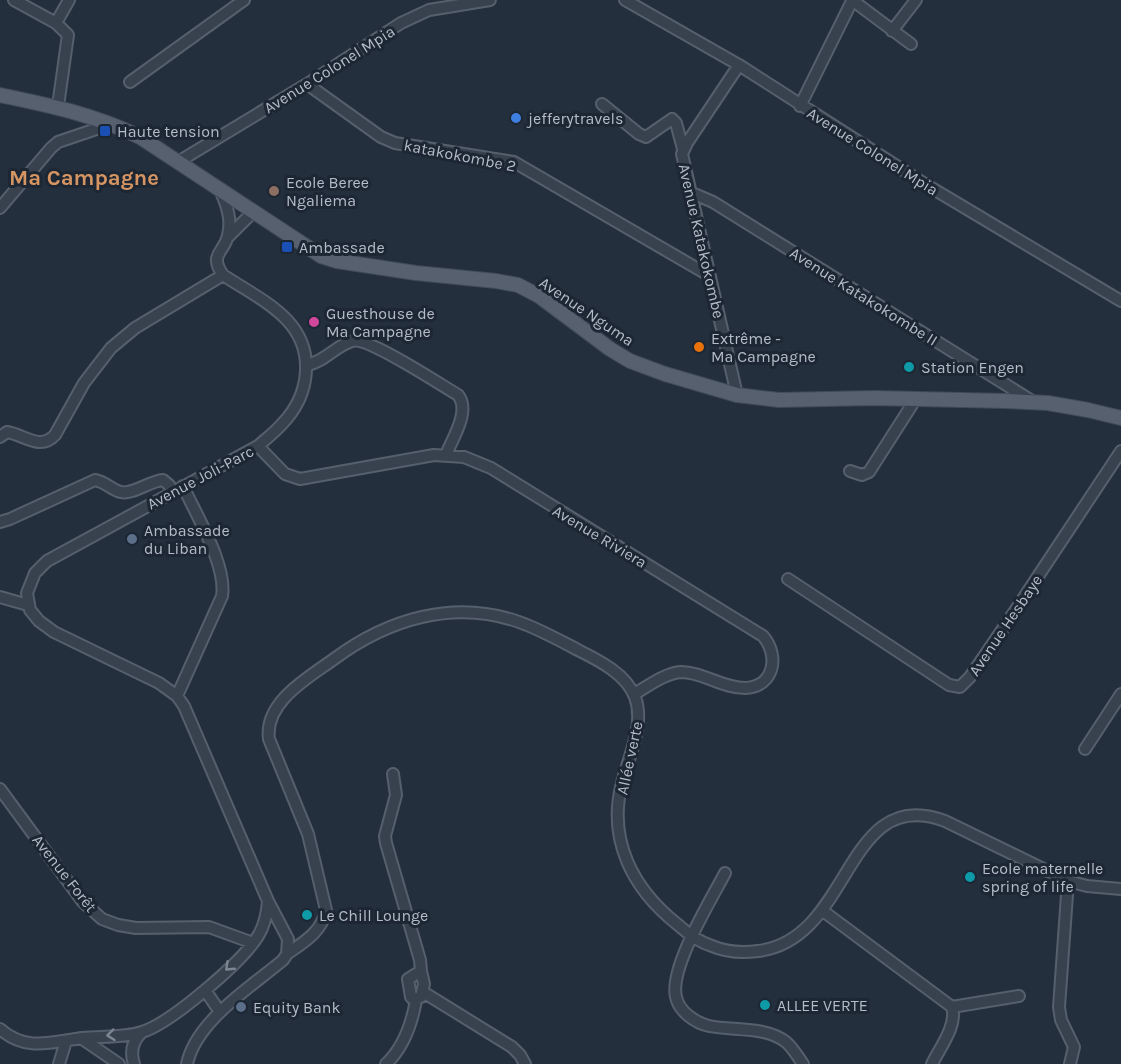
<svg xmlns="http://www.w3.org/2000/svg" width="1121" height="1064" font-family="Karla,sans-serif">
  <rect width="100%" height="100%" fill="#242f3e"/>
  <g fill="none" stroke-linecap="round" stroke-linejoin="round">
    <g stroke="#565f6c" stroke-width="14">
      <path id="minor" d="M 14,0 L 56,23 L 68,35 L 58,106
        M 625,0 L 739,65 L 920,181 L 1121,301
        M 852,0 L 911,44
        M 56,23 L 69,0
        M 892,31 L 916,0
        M 130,82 L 244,0
        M 307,84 L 381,137 L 395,143 L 514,162 L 710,276
        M 602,104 L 639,134 L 646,137 L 672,119 L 676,123 L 683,149
        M 800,106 L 852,1
        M 178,162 L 307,84 L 401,23 L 429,10 L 490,0
        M 692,193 L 713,202 L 1032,401
        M 0,208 L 51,148 L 58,142 L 111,124
        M 228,237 L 253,212
        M 307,365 C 326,361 335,346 352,341 C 367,336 441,385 458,395 C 471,411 452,439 446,455
        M 737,395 L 682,154 L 687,143 L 739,65
        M 0,437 L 7,432 C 25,435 40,451 55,435 L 84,383 L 111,348 L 135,328 L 223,275
        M 258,446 L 285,474 L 300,479 L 434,455 L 464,457 L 491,468 L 763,636 C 780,656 774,687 745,688 C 722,688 703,672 681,672 C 665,673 647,687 634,694
        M 850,471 L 862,475 L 869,472 L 915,400
        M 0,522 L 10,519 L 95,480 C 106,482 113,491 121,492 C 132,495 150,481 163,480 L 169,485 L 173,491
        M 788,579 L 949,685 L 960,687 L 970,677 L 1013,614 L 1121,451
        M 0,597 L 28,605
        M 177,696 L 222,596 C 227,565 196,515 183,486
        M 1085,749 L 1121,694
        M 393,774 L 396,795 L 385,836 L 386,843 L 420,960 L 421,971
        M 0,789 L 83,902 L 102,919 L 118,925 L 136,928 L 209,927 L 253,943
        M 725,873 C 711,900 669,968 676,997 C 679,1012 696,1023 709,1026 C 733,1031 766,1026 786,1042 C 793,1048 798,1057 803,1064
        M 1068,881 L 1059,1007 L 1061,1020 L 1074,1047 L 1070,1064
        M 823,911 L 952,1007 C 958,1025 939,1049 932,1064
        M 287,954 C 304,942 322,932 326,910 L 308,834 L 269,739 C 264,702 308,678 334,659 C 388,619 454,599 519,622 C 539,629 557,639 576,649 C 596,659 626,673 635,697 C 645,724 629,756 622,783 C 607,840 633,889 677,924 C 687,933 698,942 712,946 C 726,952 743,953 758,951 C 853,940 844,783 945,821 L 1068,881 L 1087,886 L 1121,889
        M 421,971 L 424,984 L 421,997 L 413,999 L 411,997 L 408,979 Z
        M 205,990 L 220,1012
        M 423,992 L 512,1047 L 520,1055 L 525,1064
        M 952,1007 L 1019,996
        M 0,1029 C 26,1052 51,1042 82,1038 C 101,1036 124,1038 142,1032 C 171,1023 242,962 258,936 C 265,925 267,914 268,901
        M 81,1038 L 119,1064
        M 59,1064 L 66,1041
        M 134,1064 C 130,1052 132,1042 141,1033
        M 187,1064 C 196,1021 251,987 283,960 L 287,954 L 288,939 L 268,901 L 184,706 L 177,696 L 159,683 L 54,632 L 39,621 L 30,610 L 27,593 L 35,573 L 47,561 L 258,446 C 266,439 275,432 282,424 C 310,395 316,351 287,320 C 270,302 244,289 223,275 C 208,254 225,252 228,235 C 232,220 227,206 221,192
        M 386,1064 C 404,1047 412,1023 416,1000"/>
    </g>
    <g stroke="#414a57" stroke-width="16">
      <path id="major" d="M 0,95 C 49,105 95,115 140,137 L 321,256 L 337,261 L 416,273 L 496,281 L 518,285 L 539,296 L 610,349 L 630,361 L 665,374 L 737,395 L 779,400 L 874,398 L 1006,401 L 1048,403 L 1088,410 L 1121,418"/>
    </g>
    <use href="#minor" stroke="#38414e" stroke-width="10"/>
    <use href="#major" stroke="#56606e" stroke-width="14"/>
  </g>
  <defs><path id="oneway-chevron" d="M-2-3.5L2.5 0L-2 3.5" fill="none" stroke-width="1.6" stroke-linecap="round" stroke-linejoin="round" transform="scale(1.5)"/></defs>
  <g stroke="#7c8592">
    <use href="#oneway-chevron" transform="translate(229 967) rotate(137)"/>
    <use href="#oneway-chevron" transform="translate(111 1035) rotate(174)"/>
  </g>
  <circle fill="#3f7fe0" stroke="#1d2633" stroke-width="2" cx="516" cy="118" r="6"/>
  <g fill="#1a4fb4" stroke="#1d2633" stroke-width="2">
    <rect x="99" y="125" width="12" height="12" rx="3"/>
    <rect x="281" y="241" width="12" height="12" rx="3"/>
  </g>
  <circle fill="#8d6e63" stroke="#1d2633" stroke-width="2" cx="274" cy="191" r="6"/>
  <circle fill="#d1479c" stroke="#1d2633" stroke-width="2" cx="314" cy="322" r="6"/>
  <circle fill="#e8710a" stroke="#1d2633" stroke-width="2" cx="699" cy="347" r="6"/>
  <g fill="#0f9aa8" stroke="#1d2633" stroke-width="2">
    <circle cx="909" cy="367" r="6"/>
    <circle cx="970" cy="877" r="6"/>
    <circle cx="307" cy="915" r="6"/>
    <circle cx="765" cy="1005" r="6"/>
  </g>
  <g fill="#5c6f8a" stroke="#1d2633" stroke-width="2">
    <circle cx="132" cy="539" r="6"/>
    <circle cx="241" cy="1007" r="6"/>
  </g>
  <g text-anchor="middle" stroke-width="6" stroke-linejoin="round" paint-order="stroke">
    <g font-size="16" fill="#b4bcc9" stroke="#1d2633">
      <text transform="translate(329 69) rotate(-32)" y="6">Avenue Colonel Mpia</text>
      <text transform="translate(873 151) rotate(32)" y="6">Avenue Colonel Mpia</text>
      <text transform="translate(460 155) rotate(11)" y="6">katakokombe 2</text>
      <text transform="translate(702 241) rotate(77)" y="6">Avenue Katakokombe</text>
      <text transform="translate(864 296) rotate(32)" y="6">Avenue Katakokombe II</text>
      <text transform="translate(587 311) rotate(34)" y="6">Avenue Nguma</text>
      <text transform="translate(200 477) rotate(-28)" y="6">Avenue Joli-Parc</text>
      <text transform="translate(600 536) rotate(31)" y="6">Avenue Riviera</text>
      <text transform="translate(1005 625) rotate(-56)" y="6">Avenue Hesbaye</text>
      <text transform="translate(629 758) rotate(-78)" y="6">Allée verte</text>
      <text transform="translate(65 873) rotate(52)" y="6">Avenue Forêt</text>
    </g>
    <g font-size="16" fill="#b4bcc9" stroke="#1d2633" text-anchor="start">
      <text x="528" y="124">jefferytravels</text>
      <text x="117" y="137">Haute tension</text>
      <text x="286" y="188">Ecole Beree<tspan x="286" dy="18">Ngaliema</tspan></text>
      <text x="299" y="253">Ambassade</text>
      <text x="326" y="319">Guesthouse de<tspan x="326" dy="18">Ma Campagne</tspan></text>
      <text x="711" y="344">Extrême -<tspan x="711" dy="18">Ma Campagne</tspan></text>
      <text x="921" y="373">Station Engen</text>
      <text x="144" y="536">Ambassade<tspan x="144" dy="18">du Liban</tspan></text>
      <text x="982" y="874">Ecole maternelle<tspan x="982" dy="18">spring of life</tspan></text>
      <text x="319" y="921">Le Chill Lounge</text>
      <text x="777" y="1011">ALLEE VERTE</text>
      <text x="253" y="1013">Equity Bank</text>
    </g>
    <g font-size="22" font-weight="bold" fill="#d59563" stroke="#1d2633">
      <text x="84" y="185">Ma Campagne</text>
    </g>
  </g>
</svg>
